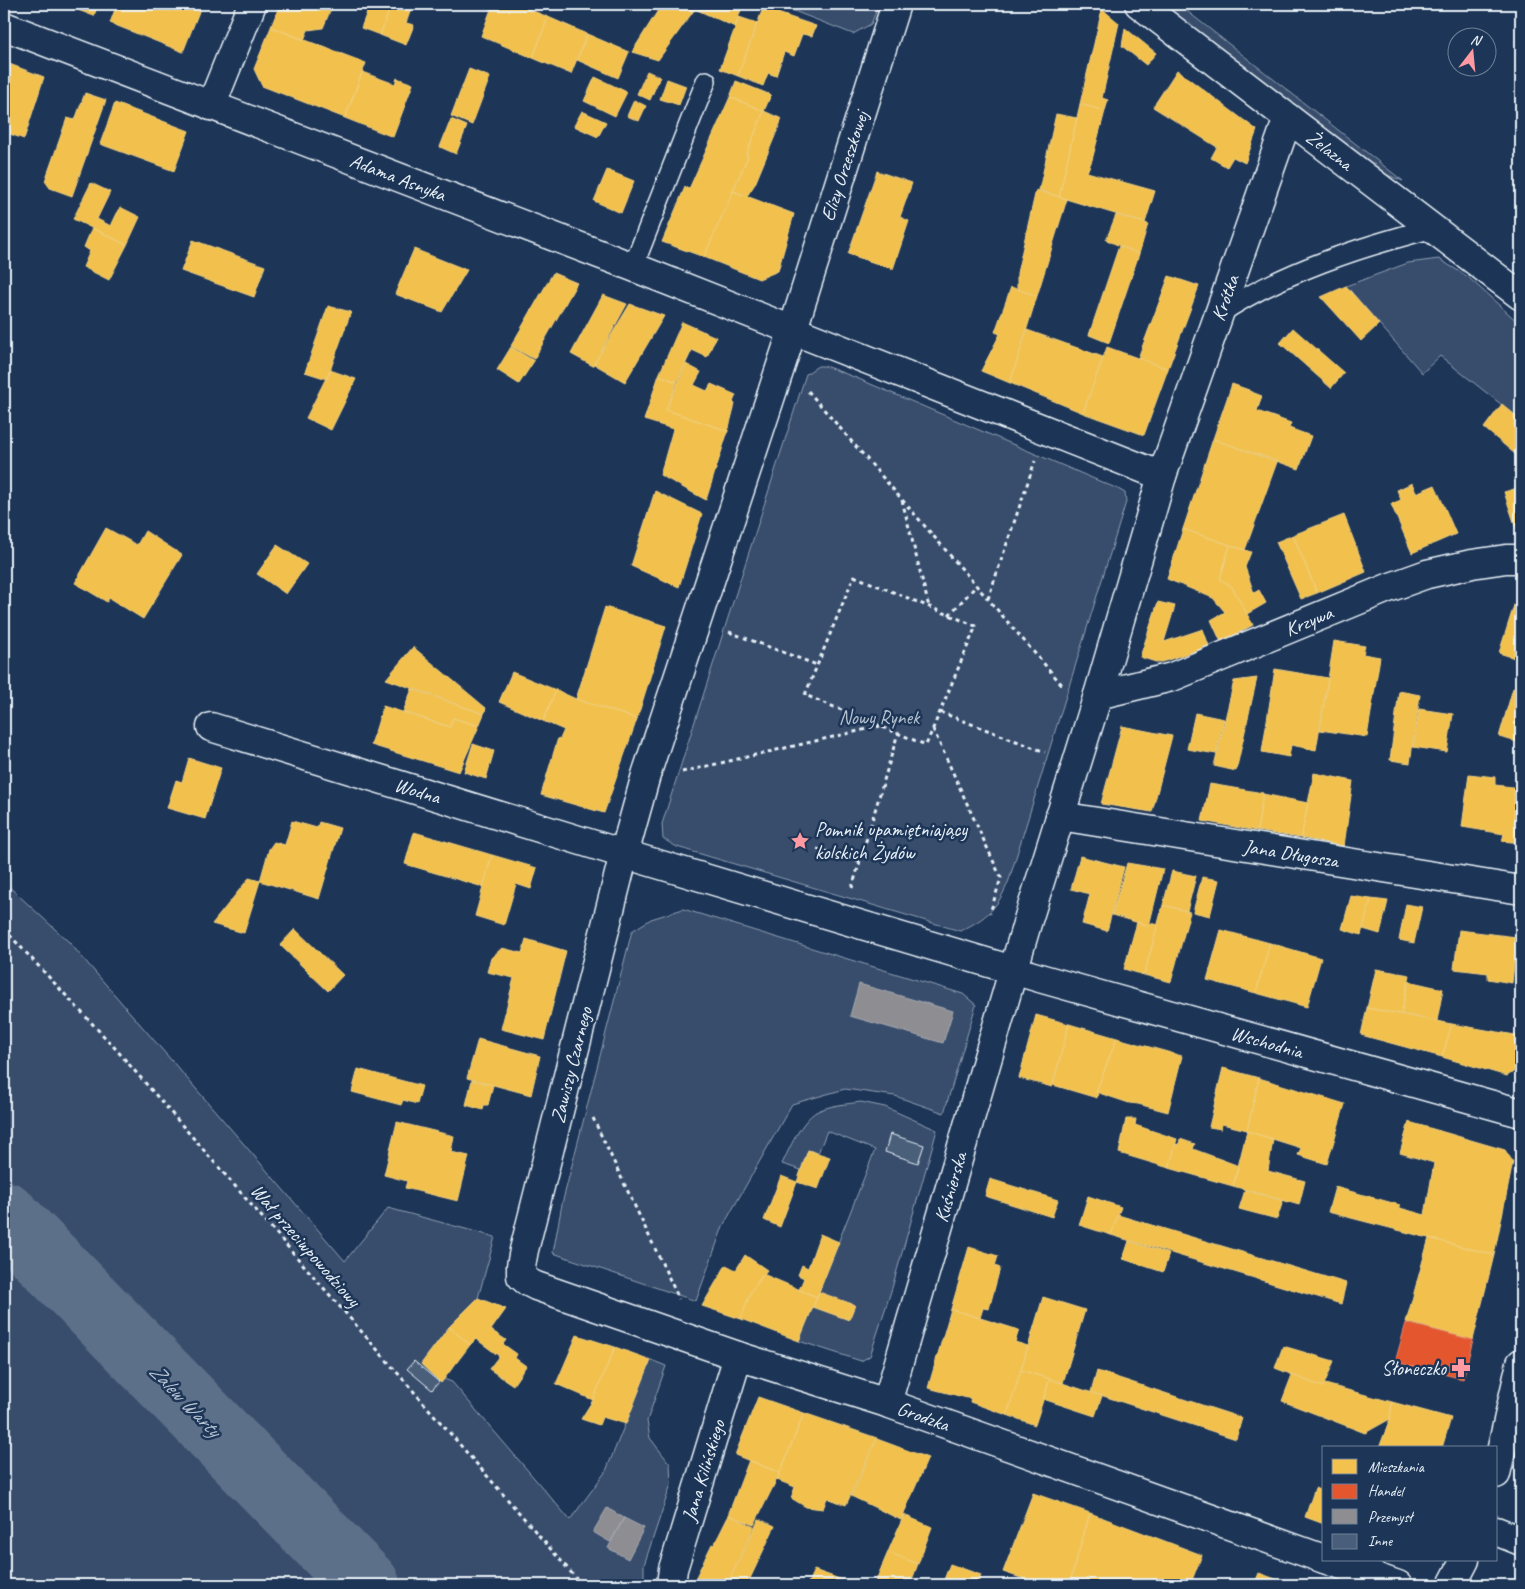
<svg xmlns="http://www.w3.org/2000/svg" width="1525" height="1589" font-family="Caveat,sans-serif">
  <rect width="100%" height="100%" fill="#1d3557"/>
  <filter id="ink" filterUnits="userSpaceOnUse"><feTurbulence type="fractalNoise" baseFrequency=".02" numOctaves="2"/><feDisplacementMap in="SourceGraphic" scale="10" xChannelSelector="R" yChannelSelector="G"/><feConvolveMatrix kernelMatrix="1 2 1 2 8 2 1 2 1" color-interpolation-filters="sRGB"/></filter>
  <g filter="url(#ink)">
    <path fill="#374d6c" stroke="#909fb2" d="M 776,4 L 879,4 L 871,24 L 853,34 Z
      M 1160,4 L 1178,4 L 1403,181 L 1387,175 L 1363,158 Z
      M 1439,259 L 1468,277 L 1521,325 L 1521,420 L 1440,356 L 1422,373 L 1346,286 L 1408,263 Z
      M 818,366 L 825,366 L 854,377 L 1118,489 L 1125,493 L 1126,502 L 1009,880 C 998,908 987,918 960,931 L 677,847 L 663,839 L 662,824 L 806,374 Z
      M 4,882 L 69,942 L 345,1261 L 388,1208 L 495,1237 L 478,1298 L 449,1327 L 421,1364 L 441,1383 L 444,1379 L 452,1382 L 570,1520 L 606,1471 L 651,1360 L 666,1366 L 647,1421 L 650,1438 L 670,1464 L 671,1484 L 644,1565 L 644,1585 L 4,1585 Z
      M 683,909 L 963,994 L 976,1005 L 944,1113 L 895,1096 L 845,1089 L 792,1104 L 723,1226 L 696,1301 L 553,1253 L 562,1204 L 632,931 L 651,919 Z
      M 861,1102 L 885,1107 L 937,1130 L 892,1288 L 870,1356 L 861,1361 L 799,1341 L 875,1150 L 827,1131 L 818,1153 L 808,1150 L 801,1170 L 782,1164 C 789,1149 801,1121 816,1112 C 829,1105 847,1104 861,1102 Z"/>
    <path fill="#f2c14e" stroke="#efcf81" d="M 62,4 L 98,4 L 94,16 Z
      M 117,4 L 202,4 L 183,52 L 110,23 Z
      M 280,4 L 333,4 L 323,28 L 308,30 L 304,40 L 271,27 Z
      M 370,4 L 392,4 L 380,35 L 361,28 Z
      M 392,4 L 413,4 L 406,23 L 414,25 L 406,45 L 380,35 Z
      M 493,4 L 516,4 L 548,17 L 533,58 L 481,36 Z
      M 662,4 L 697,4 L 695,9 L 658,60 L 632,52 Z
      M 697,4 L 743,4 L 735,27 L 695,9 Z
      M 763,8 L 816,26 L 812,36 L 802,34 L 794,56 L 784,52 L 776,76 L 768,73 L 763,86 L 738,76 Z
      M 1102,9 L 1119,23 L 1102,98 L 1108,100 L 1105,111 L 1080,104 Z
      M 548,17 L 587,34 L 571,74 L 533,58 Z
      M 739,17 L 757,23 L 738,76 L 720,69 Z
      M 271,27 L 366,63 L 345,118 L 262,86 L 254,69 Z
      M 1125,28 L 1156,53 L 1146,65 L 1122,46 Z
      M 587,34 L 629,52 L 618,78 L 577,60 Z
      M 4,62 L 44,77 L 24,139 L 4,132 Z
      M 469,69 L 490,77 L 472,125 L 451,116 Z
      M 1177,70 L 1257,130 L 1245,163 L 1233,157 L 1227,167 L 1211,158 L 1217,147 L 1153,107 Z
      M 647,71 L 660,77 L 650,100 L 637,94 Z
      M 362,72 L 395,84 L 397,78 L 413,84 L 393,137 L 345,118 Z
      M 595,77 L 627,92 L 615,116 L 584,101 Z
      M 667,79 L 686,86 L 679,105 L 660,99 Z
      M 736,81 L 771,95 L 764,111 L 730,97 Z
      M 85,93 L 106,100 L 72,196 L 50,188 L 45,181 L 67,118 L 75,120 Z
      M 730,97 L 764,111 L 746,155 L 748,156 L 704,257 L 662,242 L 685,187 L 689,189 Z
      M 634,100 L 646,106 L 639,121 L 627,116 Z
      M 115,103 L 189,131 L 174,171 L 100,144 Z
      M 1080,104 L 1105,111 L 1092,160 L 1087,172 L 1155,191 L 1145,223 L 1059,197 Z
      M 582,111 L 606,122 L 598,137 L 574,126 Z
      M 764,111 L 782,119 L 755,184 L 747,196 L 733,191 L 748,156 L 746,155 Z
      M 1056,114 L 1077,118 L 1059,197 L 1039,190 Z
      M 451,119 L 467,126 L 456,154 L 440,147 Z
      M 607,170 L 634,181 L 621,213 L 594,201 Z
      M 877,171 L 912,183 L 900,217 L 909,221 L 893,269 L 848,254 Z
      M 91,183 L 110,192 L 97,219 L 111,226 L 120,207 L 140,217 L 127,245 L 73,219 Z
      M 1036,190 L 1067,199 L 1037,296 L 1017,289 L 1017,273 Z
      M 733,191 L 794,214 L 778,271 L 759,279 L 704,257 Z
      M 1116,215 L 1148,224 L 1139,254 L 1106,240 Z
      M 92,228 L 127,245 L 109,280 L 83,267 L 90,251 L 84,247 Z
      M 193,240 L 265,266 L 254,297 L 181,271 Z
      M 1119,246 L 1139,254 L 1109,343 L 1089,335 Z
      M 414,249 L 467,270 L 442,312 L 395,294 Z
      M 553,273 L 577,283 L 534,359 L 511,346 Z
      M 1169,276 L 1199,286 L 1168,369 L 1138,358 Z
      M 1346,286 L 1379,324 L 1361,341 L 1321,297 Z
      M 1011,287 L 1037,296 L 1010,383 L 981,371 L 1000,334 L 995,332 Z
      M 603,295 L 627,304 L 593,366 L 571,354 Z
      M 630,304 L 664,316 L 625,382 L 594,364 Z
      M 328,306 L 351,312 L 327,379 L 305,372 Z
      M 682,322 L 716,337 L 707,357 L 692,350 L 677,382 L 659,375 Z
      M 1293,328 L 1344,373 L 1331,388 L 1280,343 Z
      M 1027,330 L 1103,357 L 1083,413 L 1010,383 Z
      M 511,347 L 534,361 L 519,384 L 497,370 Z
      M 1107,347 L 1168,369 L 1144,435 L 1083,413 Z
      M 686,364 L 701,372 L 694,385 L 707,391 L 711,384 L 736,395 L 733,402 L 735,404 L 728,431 L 666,410 Z
      M 330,370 L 356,379 L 331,430 L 306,418 Z
      M 659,375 L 677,382 L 666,410 L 728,431 L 706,500 L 660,475 L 673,429 L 644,420 Z
      M 1232,384 L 1249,390 L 1249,391 L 1262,396 L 1257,411 L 1291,423 L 1289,428 L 1311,436 L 1299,469 L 1213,439 Z
      M 1502,404 L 1521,420 L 1521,459 L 1484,428 Z
      M 1213,439 L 1277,462 L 1245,550 L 1183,529 Z
      M 1412,483 L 1416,493 L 1435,485 L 1456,534 L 1412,553 L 1391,504 L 1401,500 L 1397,490 Z
      M 1521,487 L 1521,537 L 1519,537 L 1504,492 Z
      M 655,491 L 702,514 L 679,587 L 631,566 Z
      M 1344,515 L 1366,572 L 1317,593 L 1293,535 Z
      M 106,528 L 137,545 L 145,531 L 182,555 L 143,619 L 109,598 L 107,602 L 75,583 Z
      M 1183,529 L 1230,545 L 1220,579 L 1232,587 L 1253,625 L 1221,642 L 1211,620 L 1225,612 L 1213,598 L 1167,579 Z
      M 1293,535 L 1317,593 L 1301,599 L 1276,542 Z
      M 277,545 L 307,564 L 286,594 L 257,574 Z
      M 1230,545 L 1251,552 L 1245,567 L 1254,593 L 1259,590 L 1266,603 L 1247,614 L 1232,587 L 1220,579 Z
      M 1516,599 L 1521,601 L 1521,660 L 1499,653 Z
      M 1158,602 L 1175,606 L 1164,642 L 1203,629 L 1209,646 L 1159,663 L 1140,657 Z
      M 605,607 L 666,626 L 637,719 L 576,699 Z
      M 1334,641 L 1365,646 L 1363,654 L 1380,657 L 1367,737 L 1320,730 Z
      M 413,647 L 486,708 L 484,714 L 386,679 Z
      M 1275,669 L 1328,678 L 1316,750 L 1291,745 L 1289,757 L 1262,752 Z
      M 512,672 L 556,690 L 543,721 L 499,702 Z
      M 1257,678 L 1236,771 L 1214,766 L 1234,681 Z
      M 1513,688 L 1521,691 L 1521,743 L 1499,737 Z
      M 412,689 L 484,714 L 479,726 L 453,718 L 450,727 L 403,712 Z
      M 556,690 L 576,699 L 637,719 L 604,813 L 541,795 L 558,738 L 560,739 L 564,730 L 543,721 Z
      M 1399,691 L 1420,695 L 1410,763 L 1390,760 Z
      M 383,706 L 450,727 L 453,718 L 479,726 L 459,772 L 371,745 Z
      M 1419,709 L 1453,714 L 1447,752 L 1413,747 Z
      M 1195,713 L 1224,719 L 1216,754 L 1187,749 Z
      M 1122,726 L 1172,736 L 1152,812 L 1101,804 Z
      M 473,744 L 494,751 L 486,779 L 464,772 Z
      M 189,758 L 221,768 L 205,819 L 167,808 L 176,780 L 182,782 Z
      M 1314,773 L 1353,781 L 1344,846 L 1301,838 Z
      M 1469,774 L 1495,777 L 1495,785 L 1521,788 L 1521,843 L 1502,841 L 1504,834 L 1462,827 Z
      M 1210,784 L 1263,793 L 1257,831 L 1202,821 Z
      M 1263,794 L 1308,803 L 1301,838 L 1257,831 Z
      M 292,821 L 317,828 L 319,822 L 340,828 L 319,899 L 260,881 L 269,849 L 274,842 L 285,845 Z
      M 414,832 L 492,855 L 483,887 L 405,864 Z
      M 492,855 L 537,868 L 531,889 L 516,884 L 504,925 L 475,916 Z
      M 1080,856 L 1124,867 L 1107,931 L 1082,924 L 1090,894 L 1071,889 Z
      M 1127,863 L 1163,869 L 1149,926 L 1112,915 Z
      M 1172,871 L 1196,876 L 1187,911 L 1163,905 Z
      M 1202,877 L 1219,880 L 1210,916 L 1193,912 Z
      M 249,878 L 260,881 L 244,933 L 212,924 Z
      M 1351,896 L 1371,899 L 1361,935 L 1342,929 Z
      M 1371,899 L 1388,901 L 1380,934 L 1363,929 Z
      M 1406,904 L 1422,907 L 1414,943 L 1399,940 Z
      M 1163,905 L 1190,912 L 1171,982 L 1144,975 Z
      M 1137,922 L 1149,926 L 1150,923 L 1158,925 L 1144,975 L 1124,969 Z
      M 295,929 L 343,975 L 328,991 L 280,945 Z
      M 1221,930 L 1270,943 L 1256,993 L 1207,980 Z
      M 1459,930 L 1517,937 L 1512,983 L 1488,979 L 1488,973 L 1454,969 Z
      M 526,939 L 566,951 L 544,1040 L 501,1029 L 514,978 L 487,972 L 491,958 L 502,948 L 522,953 Z
      M 1270,943 L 1321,958 L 1307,1007 L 1256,993 Z
      M 1376,969 L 1410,975 L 1401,1014 L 1367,1008 Z
      M 1408,981 L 1443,989 L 1437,1021 L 1401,1014 Z
      M 1367,1008 L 1452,1024 L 1442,1057 L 1361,1035 Z
      M 1036,1015 L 1069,1024 L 1052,1087 L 1019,1078 Z
      M 1069,1024 L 1117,1038 L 1096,1092 L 1098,1092 L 1097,1098 L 1053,1085 Z
      M 1452,1024 L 1521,1036 L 1518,1069 L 1507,1076 L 1442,1057 Z
      M 1117,1038 L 1182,1056 L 1168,1112 L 1138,1104 L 1129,1103 L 1096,1092 Z
      M 478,1039 L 540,1056 L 531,1095 L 467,1078 Z
      M 1223,1068 L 1259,1078 L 1247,1130 L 1222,1124 L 1221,1129 L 1209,1127 Z
      M 358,1069 L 422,1086 L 417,1104 L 403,1100 L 401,1105 L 352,1092 Z
      M 1259,1078 L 1345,1104 L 1327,1164 L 1298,1155 L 1301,1148 L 1247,1131 Z
      M 472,1080 L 493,1085 L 488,1105 L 484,1105 L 483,1110 L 466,1105 Z
      M 1126,1119 L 1136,1119 L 1135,1125 L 1177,1139 L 1169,1168 L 1119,1153 Z
      M 397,1122 L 454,1136 L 451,1152 L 469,1156 L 458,1201 L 405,1188 L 407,1181 L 384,1175 Z
      M 1409,1122 L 1505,1150 L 1513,1162 L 1494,1255 L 1328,1212 L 1335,1187 L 1400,1205 L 1400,1208 L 1425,1215 L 1434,1163 L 1400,1153 Z
      M 1247,1131 L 1273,1139 L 1268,1171 L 1305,1181 L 1299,1205 L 1233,1186 Z
      M 1180,1139 L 1195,1144 L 1193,1149 L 1239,1166 L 1233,1186 L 1169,1168 L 1176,1144 L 1179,1145 Z
      M 808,1150 L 830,1157 L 818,1189 L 797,1182 Z
      M 781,1176 L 797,1182 L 780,1227 L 764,1220 Z
      M 990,1179 L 1058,1200 L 1052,1217 L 985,1196 Z
      M 1245,1190 L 1283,1201 L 1277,1219 L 1239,1209 Z
      M 1088,1196 L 1121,1207 L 1111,1235 L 1079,1225 Z
      M 1118,1215 L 1346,1283 L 1341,1304 L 1111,1235 Z
      M 820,1234 L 839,1242 L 817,1297 L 799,1290 L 804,1278 L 798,1275 L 802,1265 L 808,1268 Z
      M 1429,1238 L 1494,1255 L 1473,1340 L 1406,1322 Z
      M 1129,1241 L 1169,1254 L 1163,1272 L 1123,1259 Z
      M 969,1247 L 998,1256 L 995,1266 L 1000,1268 L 989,1309 L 983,1308 L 980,1318 L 951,1309 Z
      M 745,1255 L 767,1270 L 750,1293 L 741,1319 L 702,1306 L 726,1265 L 736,1270 Z
      M 763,1274 L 817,1297 L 799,1341 L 741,1319 L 750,1293 Z
      M 819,1292 L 855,1305 L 849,1320 L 813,1307 Z
      M 1043,1297 L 1085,1310 L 1063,1383 L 1021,1370 Z
      M 478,1298 L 506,1309 L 491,1330 L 506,1340 L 503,1344 L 517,1354 L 515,1358 L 526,1366 L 513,1385 L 489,1369 L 499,1356 L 476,1339 L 470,1345 L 449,1327 Z
      M 951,1309 L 1019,1330 L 1015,1342 L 1028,1346 L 1007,1415 L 970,1402 L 971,1399 L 928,1388 Z
      M 449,1327 L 470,1345 L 441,1383 L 421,1364 Z
      M 577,1335 L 615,1347 L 593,1400 L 556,1384 Z
      M 1283,1346 L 1334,1361 L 1323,1387 L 1275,1368 Z
      M 615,1347 L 651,1360 L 626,1424 L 602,1417 L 599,1425 L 581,1419 L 593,1400 Z
      M 1021,1370 L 1050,1379 L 1035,1425 L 1007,1415 Z
      M 1097,1371 L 1242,1418 L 1236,1439 L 1091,1392 Z
      M 1292,1375 L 1323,1387 L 1325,1384 L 1392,1402 L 1390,1419 L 1365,1433 L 1282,1401 Z
      M 1050,1379 L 1102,1396 L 1095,1416 L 1043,1399 Z
      M 758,1397 L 804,1413 L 780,1473 L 735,1455 Z
      M 1392,1402 L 1451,1418 L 1442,1448 L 1379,1448 L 1390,1419 Z
      M 804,1413 L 877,1438 L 846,1505 L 827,1498 L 823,1509 L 806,1507 L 791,1498 L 795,1487 L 777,1480 Z
      M 877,1439 L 928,1458 L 901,1520 L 851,1496 Z
      M 749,1460 L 780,1473 L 754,1525 L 728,1515 Z
      M 1315,1488 L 1324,1492 L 1324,1524 L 1305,1517 Z
      M 1033,1493 L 1090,1513 L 1069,1585 L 1042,1585 L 1003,1572 Z
      M 1090,1513 L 1202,1555 L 1190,1585 L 1078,1585 L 1070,1582 Z
      M 729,1515 L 754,1527 L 727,1585 L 692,1585 L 712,1544 L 714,1545 Z
      M 904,1515 L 932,1527 L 918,1564 L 888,1552 Z
      M 759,1519 L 775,1526 L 747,1585 L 727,1585 Z
      M 888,1552 L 918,1564 L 910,1585 L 874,1585 Z
      M 950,1564 L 981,1575 L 977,1585 L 942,1585 Z
      M 814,1570 L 857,1585 L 807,1585 Z
      M 1259,1573 L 1292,1585 L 1254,1585 Z"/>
    <path fill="#e4572e" stroke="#e5856b" d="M 1406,1323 L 1473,1340 L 1463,1379 L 1395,1362 Z"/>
    <path fill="#8d8d92" stroke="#a8abb1" d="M 859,984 L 953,1011 L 943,1043 L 850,1016 Z
      M 607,1508 L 624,1518 L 610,1542 L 593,1532 Z
      M 624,1518 L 644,1528 L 628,1559 L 608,1548 Z"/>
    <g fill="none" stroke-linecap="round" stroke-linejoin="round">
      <path stroke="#5d7089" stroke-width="68" d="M 4,1215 L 366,1585"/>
    </g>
    <path fill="#495e7a" stroke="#e8f1f8" d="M 890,1134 L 924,1145 L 918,1163 L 885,1152 Z
      M 414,1361 L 439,1382 L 432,1390 L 407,1369 Z"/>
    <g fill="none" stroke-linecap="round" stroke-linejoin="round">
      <g stroke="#e8f1f8" stroke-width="22">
        <path id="lane" d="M 633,267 L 706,81
          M 1219,314 C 1282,272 1360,247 1433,228"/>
      </g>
      <g stroke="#e8f1f8" stroke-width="31">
        <g id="street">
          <path id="s1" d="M 896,4 L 793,329 L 646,775 L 624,854 L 524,1250 L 521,1266 L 521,1276 L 528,1282 L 536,1286 L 738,1356 L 887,1403 L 1324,1559"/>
          <path id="s2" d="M 1139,4 L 1521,296"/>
          <path id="s3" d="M 4,26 L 633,267 L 1162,476"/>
          <path d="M 211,106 L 252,4"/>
          <path id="s4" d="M 1098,695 L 1172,677 L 1388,588 L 1427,574 L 1472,564 L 1506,559 L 1521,559"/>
          <path id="s5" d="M 211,727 L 624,854 L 1043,979 L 1521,1113"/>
          <path id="s6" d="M 1060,816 L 1521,890"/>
          <path id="s7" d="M 887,1403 L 1028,920 L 1098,695 L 1162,476 L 1288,118"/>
          <path d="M 1496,1474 L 1521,1363"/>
          <path d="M 1496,1531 L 1521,1541"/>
          <path d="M 1327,1560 L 1398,1585"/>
          <path id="s8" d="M 671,1585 L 673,1569 L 682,1540 L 738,1356"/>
          <path d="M 1452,1585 L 1465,1560"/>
        </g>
      </g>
      <path stroke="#e8f1f8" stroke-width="3" stroke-dasharray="4 4" stroke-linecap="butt" d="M 808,391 L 1064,687
        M 902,500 L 929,607
        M 854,576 L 976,626 L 926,745 L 805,695 Z
        M 988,599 L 1035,461
        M 949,615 L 976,586
        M 729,632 L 817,665
        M 940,712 L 1045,752
        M 933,729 L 1001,878 L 990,913
        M 682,772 L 880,726
        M 817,849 L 860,861
        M 852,888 L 898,733
        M 4,929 L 114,1047 L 582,1585
        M 593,1118 L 679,1299"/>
      <use href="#lane" stroke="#1d3557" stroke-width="19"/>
      <use href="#street" stroke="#1d3557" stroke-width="28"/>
    </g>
  </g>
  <defs>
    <g id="sight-bare" transform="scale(1.5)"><path d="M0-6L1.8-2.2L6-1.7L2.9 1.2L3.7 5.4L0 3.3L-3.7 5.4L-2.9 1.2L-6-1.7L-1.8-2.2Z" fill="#ff9aa2" stroke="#1d3557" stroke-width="2.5" paint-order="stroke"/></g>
    <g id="pharmacy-bare" transform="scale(1.5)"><path d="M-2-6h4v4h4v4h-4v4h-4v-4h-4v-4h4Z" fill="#ff9aa2" stroke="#1d3557" stroke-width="2.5" paint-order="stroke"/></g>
  </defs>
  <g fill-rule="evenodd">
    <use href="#sight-bare" x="800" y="841"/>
    <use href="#pharmacy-bare" x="1461" y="1368"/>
  </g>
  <g text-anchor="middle" stroke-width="5" stroke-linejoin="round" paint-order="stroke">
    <g font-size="20" fill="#e8f1f8" stroke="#1d3557">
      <text dy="7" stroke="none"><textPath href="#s2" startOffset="240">Żelazna</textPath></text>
      <text transform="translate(844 166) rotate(-72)" y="7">Elizy Orzeszkowej</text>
      <text dy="7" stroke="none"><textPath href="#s3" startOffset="422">Adama Asnyka</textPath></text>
      <text dy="7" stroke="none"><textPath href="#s7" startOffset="1156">Krótka</textPath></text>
      <text dy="7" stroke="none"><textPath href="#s4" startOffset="224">Krzywa</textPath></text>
      <text dy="7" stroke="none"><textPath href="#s5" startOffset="216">Wodna</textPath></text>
      <text dy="7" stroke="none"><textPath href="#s6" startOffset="234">Jana Długosza</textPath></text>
      <text dy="7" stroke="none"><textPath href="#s5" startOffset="1102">Wschodnia</textPath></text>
      <text transform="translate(571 1065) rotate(-76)" y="7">Zawiszy Czarnego</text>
      <text dy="7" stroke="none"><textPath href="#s7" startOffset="225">Kuśnierska</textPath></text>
      <text transform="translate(306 1245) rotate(49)" y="7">Wał przeciwpowodziowy</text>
      <text dy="7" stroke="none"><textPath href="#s1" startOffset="1754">Grodzka</textPath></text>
      <text dy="7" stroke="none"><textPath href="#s8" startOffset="119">Jana Kilińskiego</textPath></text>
    </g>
    <g font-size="20" fill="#b3c0ce" stroke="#1d3557">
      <text x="879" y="724">Nowy Rynek</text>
    </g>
    <g font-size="20" fill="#e8f1f8" stroke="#1d3557" text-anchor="start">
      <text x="815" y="836">Pomnik upamiętniający<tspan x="815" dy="23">kolskich Żydów</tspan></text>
      <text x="1446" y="1375" text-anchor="end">Słoneczko</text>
    </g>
    <g font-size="21" font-style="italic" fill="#b7c4d1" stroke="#1d3557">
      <text transform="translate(185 1400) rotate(46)" y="7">Zalew Warty</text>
    </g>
  </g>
  <rect width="1525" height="1589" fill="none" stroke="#1d3557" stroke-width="20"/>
  <rect x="10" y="10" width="1505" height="1569" fill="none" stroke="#e8f1f8" stroke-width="2" filter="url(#ink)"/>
  <rect x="1322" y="1446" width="175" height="115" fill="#1d3557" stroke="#6e8097"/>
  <rect x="1332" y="1459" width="25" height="15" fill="#f2c14e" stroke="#6e8097"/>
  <text x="1368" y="1472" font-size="15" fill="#e8f1f8">Mieszkania</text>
  <rect x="1332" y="1484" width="25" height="15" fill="#e4572e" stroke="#6e8097"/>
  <text x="1368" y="1496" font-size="15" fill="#e8f1f8">Handel</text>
  <rect x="1332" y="1509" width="25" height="15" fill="#8d8d92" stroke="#6e8097"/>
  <text x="1368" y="1522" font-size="15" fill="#e8f1f8">Przemysł</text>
  <rect x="1332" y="1534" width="25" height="15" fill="#495e7a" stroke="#6e8097"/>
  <text x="1368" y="1546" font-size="15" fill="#e8f1f8">Inne</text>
  <g transform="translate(1472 52) rotate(16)"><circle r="24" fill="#1d3557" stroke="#6e8097"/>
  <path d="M0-4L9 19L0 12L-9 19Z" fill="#ff9aa2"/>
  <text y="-8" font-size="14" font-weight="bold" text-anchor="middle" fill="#e8f1f8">N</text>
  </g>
</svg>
